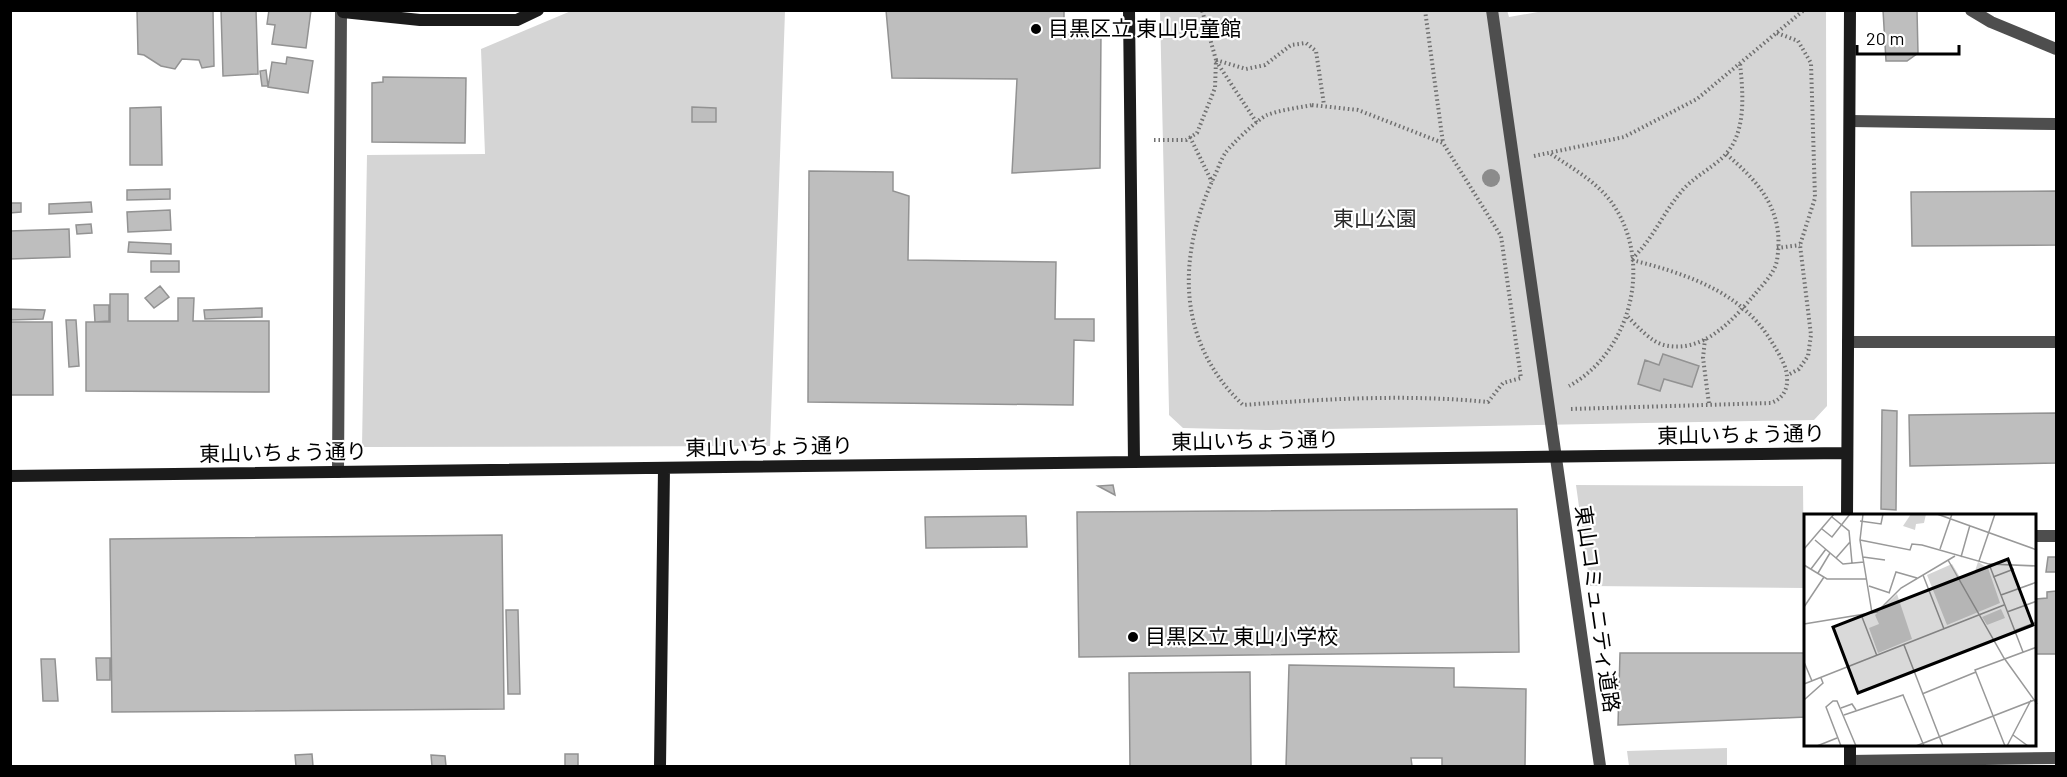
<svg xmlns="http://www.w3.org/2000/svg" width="2067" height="777" font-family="Barlow,'Noto Sans JP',sans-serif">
  <rect width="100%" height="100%" fill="#fff"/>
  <path fill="#d5d5d5" d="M 1507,10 L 1509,17 L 1549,10 L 1826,11 L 1827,406 L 1814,420 L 1266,430 L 1183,428 L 1169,415 L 1169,410 L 1160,11 Z
    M 571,11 L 785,11 L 770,446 L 362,447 L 367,155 L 485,154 L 481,49 Z
    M 1576,485 L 1803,486 L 1804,588 L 1590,586 Z
    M 1727,748 L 1727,766 L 1629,766 L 1627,751 Z"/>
  <path fill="#bebebe" stroke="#929292" stroke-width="1.5" d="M 137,10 L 213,10 L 214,66 L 202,68 L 199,60 L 182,59 L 175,69 L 161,66 L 144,55 L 138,54 Z
    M 221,10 L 256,10 L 258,74 L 223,76 Z
    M 269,10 L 311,10 L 306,48 L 272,44 L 275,25 L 267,24 Z
    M 886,10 L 1064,10 L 1064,33 L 1101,30 L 1100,168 L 1012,173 L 1017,79 L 892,78 Z
    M 1883,10 L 1917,10 L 1918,53 L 1907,61 L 1886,61 Z
    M 287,57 L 313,61 L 308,93 L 268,87 L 272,62 L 286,64 Z
    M 266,70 L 268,86 L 262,86 L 260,71 Z
    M 383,77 L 466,78 L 465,143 L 372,142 L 372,83 L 383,82 Z
    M 161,107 L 162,165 L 130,165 L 130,108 Z
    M 692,107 L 716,108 L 716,122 L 692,122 Z
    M 809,171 L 893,172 L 893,191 L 909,196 L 908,260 L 1056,262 L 1055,319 L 1094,319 L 1094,341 L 1074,340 L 1073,405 L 808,402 Z
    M 170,189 L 170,199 L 127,200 L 127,190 Z
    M 2056,191 L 2056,245 L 1912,246 L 1911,192 Z
    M 91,202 L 92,212 L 49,214 L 49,204 Z
    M 10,203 L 21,203 L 21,212 L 10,213 Z
    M 170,210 L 171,230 L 128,232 L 127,212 Z
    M 91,224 L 92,233 L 77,234 L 76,225 Z
    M 69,229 L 70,257 L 10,259 L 10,231 Z
    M 129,242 L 171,244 L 171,254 L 128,252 Z
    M 151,261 L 179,261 L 179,272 L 151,272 Z
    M 160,286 L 169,297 L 154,308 L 145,298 Z
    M 110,294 L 128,294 L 128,321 L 178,321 L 178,298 L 194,298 L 193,321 L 269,321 L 269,392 L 86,391 L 86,322 L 110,322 Z
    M 94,305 L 109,305 L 109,321 L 95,322 Z
    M 262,308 L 262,317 L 205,319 L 204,310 Z
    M 10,309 L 45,310 L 43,319 L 10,320 Z
    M 66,320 L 76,320 L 79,366 L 69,367 Z
    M 10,322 L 52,322 L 53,395 L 10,395 Z
    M 1663,354 L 1699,366 L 1692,387 L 1664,379 L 1660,391 L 1638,384 L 1645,360 L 1659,365 Z
    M 1882,410 L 1897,411 L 1896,510 L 1881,509 Z
    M 2056,413 L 2056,463 L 1910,466 L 1909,415 Z
    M 1113,485 L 1115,495 L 1098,486 Z
    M 1517,509 L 1519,652 L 1079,657 L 1077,512 Z
    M 1026,516 L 1027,547 L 926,548 L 925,517 Z
    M 502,535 L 504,709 L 112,712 L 110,539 Z
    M 2048,557 L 2056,557 L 2056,572 L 2046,572 Z
    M 2056,591 L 2056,654 L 2036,654 L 2036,599 L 2047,598 L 2047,592 Z
    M 506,610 L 518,610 L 520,694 L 508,694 Z
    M 1620,653 L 1806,653 L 1806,717 L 1618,725 Z
    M 96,658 L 110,658 L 110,680 L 97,680 Z
    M 41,659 L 55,659 L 58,701 L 43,701 Z
    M 1289,665 L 1454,668 L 1454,687 L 1526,689 L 1525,766 L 1442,766 L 1442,758 L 1411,758 L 1412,766 L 1286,766 Z
    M 1250,672 L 1251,766 L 1130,766 L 1129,673 Z
    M 312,754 L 313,766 L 296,766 L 295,755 Z
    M 565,754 L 578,754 L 578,766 L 565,766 Z
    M 431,755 L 445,756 L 446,766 L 432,766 Z"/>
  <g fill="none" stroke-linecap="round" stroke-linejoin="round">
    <path stroke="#707070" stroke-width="4" stroke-dasharray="1.5 3" stroke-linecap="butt" d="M 1425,10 L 1443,143
      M 1777,33 L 1798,41 L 1811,63 L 1815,198 L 1800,245 L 1811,335 L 1808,356 L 1799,369 L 1788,375
      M 1216,60 L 1246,69 L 1265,65 L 1291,45 L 1306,43 L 1316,51 L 1324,105
      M 1216,61 L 1257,123
      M 1312,105 L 1358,110 L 1443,143 L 1501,236 L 1521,378 L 1503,383 L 1488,402 C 1406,394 1325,399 1243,405 C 1176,341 1177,257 1214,177 C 1218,169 1221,159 1226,152 C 1232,144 1258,119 1267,115 C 1280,110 1297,108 1312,105 Z
      M 1190,137 L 1212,182
      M 1154,140 L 1186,140 L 1197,133 L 1215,88 L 1216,60 L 1202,10
      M 1551,154 C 1572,168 1597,182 1612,203 C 1654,262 1631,352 1569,386
      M 1534,156 L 1624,137 L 1697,99 L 1804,10
      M 1777,248 L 1800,245
      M 1632,259 C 1653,239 1663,213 1681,192 C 1692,178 1711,169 1724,156 C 1747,133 1743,93 1740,63
      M 1628,317 C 1637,326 1651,342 1664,345 C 1703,354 1732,321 1755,294 C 1763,284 1775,273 1777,260 C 1785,211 1760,183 1726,154
      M 1705,339 L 1703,358 L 1709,404
      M 1571,409 L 1771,403 C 1782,399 1788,390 1787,378 C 1787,366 1779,354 1773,344 C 1743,292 1687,274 1632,260"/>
    <path stroke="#4e4e4e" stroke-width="12" d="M 1971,10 L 1991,22 L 2056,49
      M 1850,121 L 2056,124
      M 1848,342 L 2056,342
      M 2036,536 L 2056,536
      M 1850,761 L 2056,758"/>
    <path stroke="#4e4e4e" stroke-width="12" d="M 1492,10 L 1600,766
      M 338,472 L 341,10"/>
    <path stroke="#1b1b1b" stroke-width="12" d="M 1129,10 L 1134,462
      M 343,12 L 420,20 L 517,20 L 538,10
      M 10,476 L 1847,453
      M 1847,516 L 1850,10
      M 1850,746 L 1850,766
      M 660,766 L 664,468"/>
  </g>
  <circle fill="#8b8b8b" cx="1491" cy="178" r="9"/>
  <g fill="#000" stroke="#fff" stroke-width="2">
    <circle cx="1036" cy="29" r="6"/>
    <circle cx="1133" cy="637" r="6"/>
  </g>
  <g text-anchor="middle" stroke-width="4.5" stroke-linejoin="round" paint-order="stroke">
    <g font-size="21" fill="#000" stroke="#fff" text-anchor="start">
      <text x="1048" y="36">目黒区立 東山児童館</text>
      <text x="1145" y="644">目黒区立 東山小学校</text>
    </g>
    <g font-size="21" fill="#2c2c2c" stroke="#fff">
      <text x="1375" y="226">東山公園</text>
    </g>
    <g font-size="21" fill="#000" stroke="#fff">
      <text transform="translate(1741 435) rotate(-1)" y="7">東山いちょう通り</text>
      <text transform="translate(1255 441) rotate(-1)" y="7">東山いちょう通り</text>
      <text transform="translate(769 447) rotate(-1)" y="7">東山いちょう通り</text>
      <text transform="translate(283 453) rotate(-1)" y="7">東山いちょう通り</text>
      <text transform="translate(1597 609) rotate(82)" y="7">東山コミュニティ道路</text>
    </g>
  </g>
  <g transform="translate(1804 514)">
    <rect width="232" height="232" fill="#fff"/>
    <path d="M 107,0 L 122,0 L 120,9 L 112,10 L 111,16 L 99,12 ZM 174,48 L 184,54 L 196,89 L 143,111 L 123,61 L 148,50 L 157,65 L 171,57 ZM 93,80 L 108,125 L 74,139 L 65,114 L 75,110 L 71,101 ZM 197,95 L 201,104 L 183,111 L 178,103 Z" fill="#d5d5d5"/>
    <path fill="none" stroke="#999" stroke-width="1.5" d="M 59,0 L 56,26 L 68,99M 133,0 L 233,36M 28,3 L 45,17 L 48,49M 56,7 L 77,10 L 79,0M 18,15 L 28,23 L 46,0M 11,26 L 39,50 L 60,48M 56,26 L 106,36 L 108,30 L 118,31 L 185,50 L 219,138M 0,35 L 30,0M 136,35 L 148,0M 59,43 L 81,46M 157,43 L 166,11M 32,44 L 46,28M 144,46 L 200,144 L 233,190M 175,47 L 191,0M 185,50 L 233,52M 0,51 L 23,65 L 63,65M 7,55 L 22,35M 14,59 L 26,39M 119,61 L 140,115M 189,63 L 210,55M 65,72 L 86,79M 85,79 L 92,58 L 113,64M 197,81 L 233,68M 0,93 L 20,63M 203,98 L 233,87M 58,103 L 73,142M 0,110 L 73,98 L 97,74 L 151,42M 210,117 L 233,108M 100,131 L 139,232M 0,148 L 8,167M 0,170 L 200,91M 118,180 L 172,158M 0,186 L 19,169 L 17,164M 37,194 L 48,190 L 52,196M 40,201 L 99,181 L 120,232M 209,221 L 224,232M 13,232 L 33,224M 37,232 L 22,193 L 29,187 L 33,187 L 52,232M 112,232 L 233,185M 201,232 L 171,156 L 233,133M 203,232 L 227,186"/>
    <path fill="#000" fill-opacity="0.15" stroke="#000" stroke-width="3" d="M 204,45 L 229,111 L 54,179 L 29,113 Z"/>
    <rect width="232" height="232" fill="none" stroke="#000" stroke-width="3"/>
  </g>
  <rect width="2067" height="777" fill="none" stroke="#000000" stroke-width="24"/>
  <path d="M1857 45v9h102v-9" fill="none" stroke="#000000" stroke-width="3"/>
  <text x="1866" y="45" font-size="18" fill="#000000" stroke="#ffffff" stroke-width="4.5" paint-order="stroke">20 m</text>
</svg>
